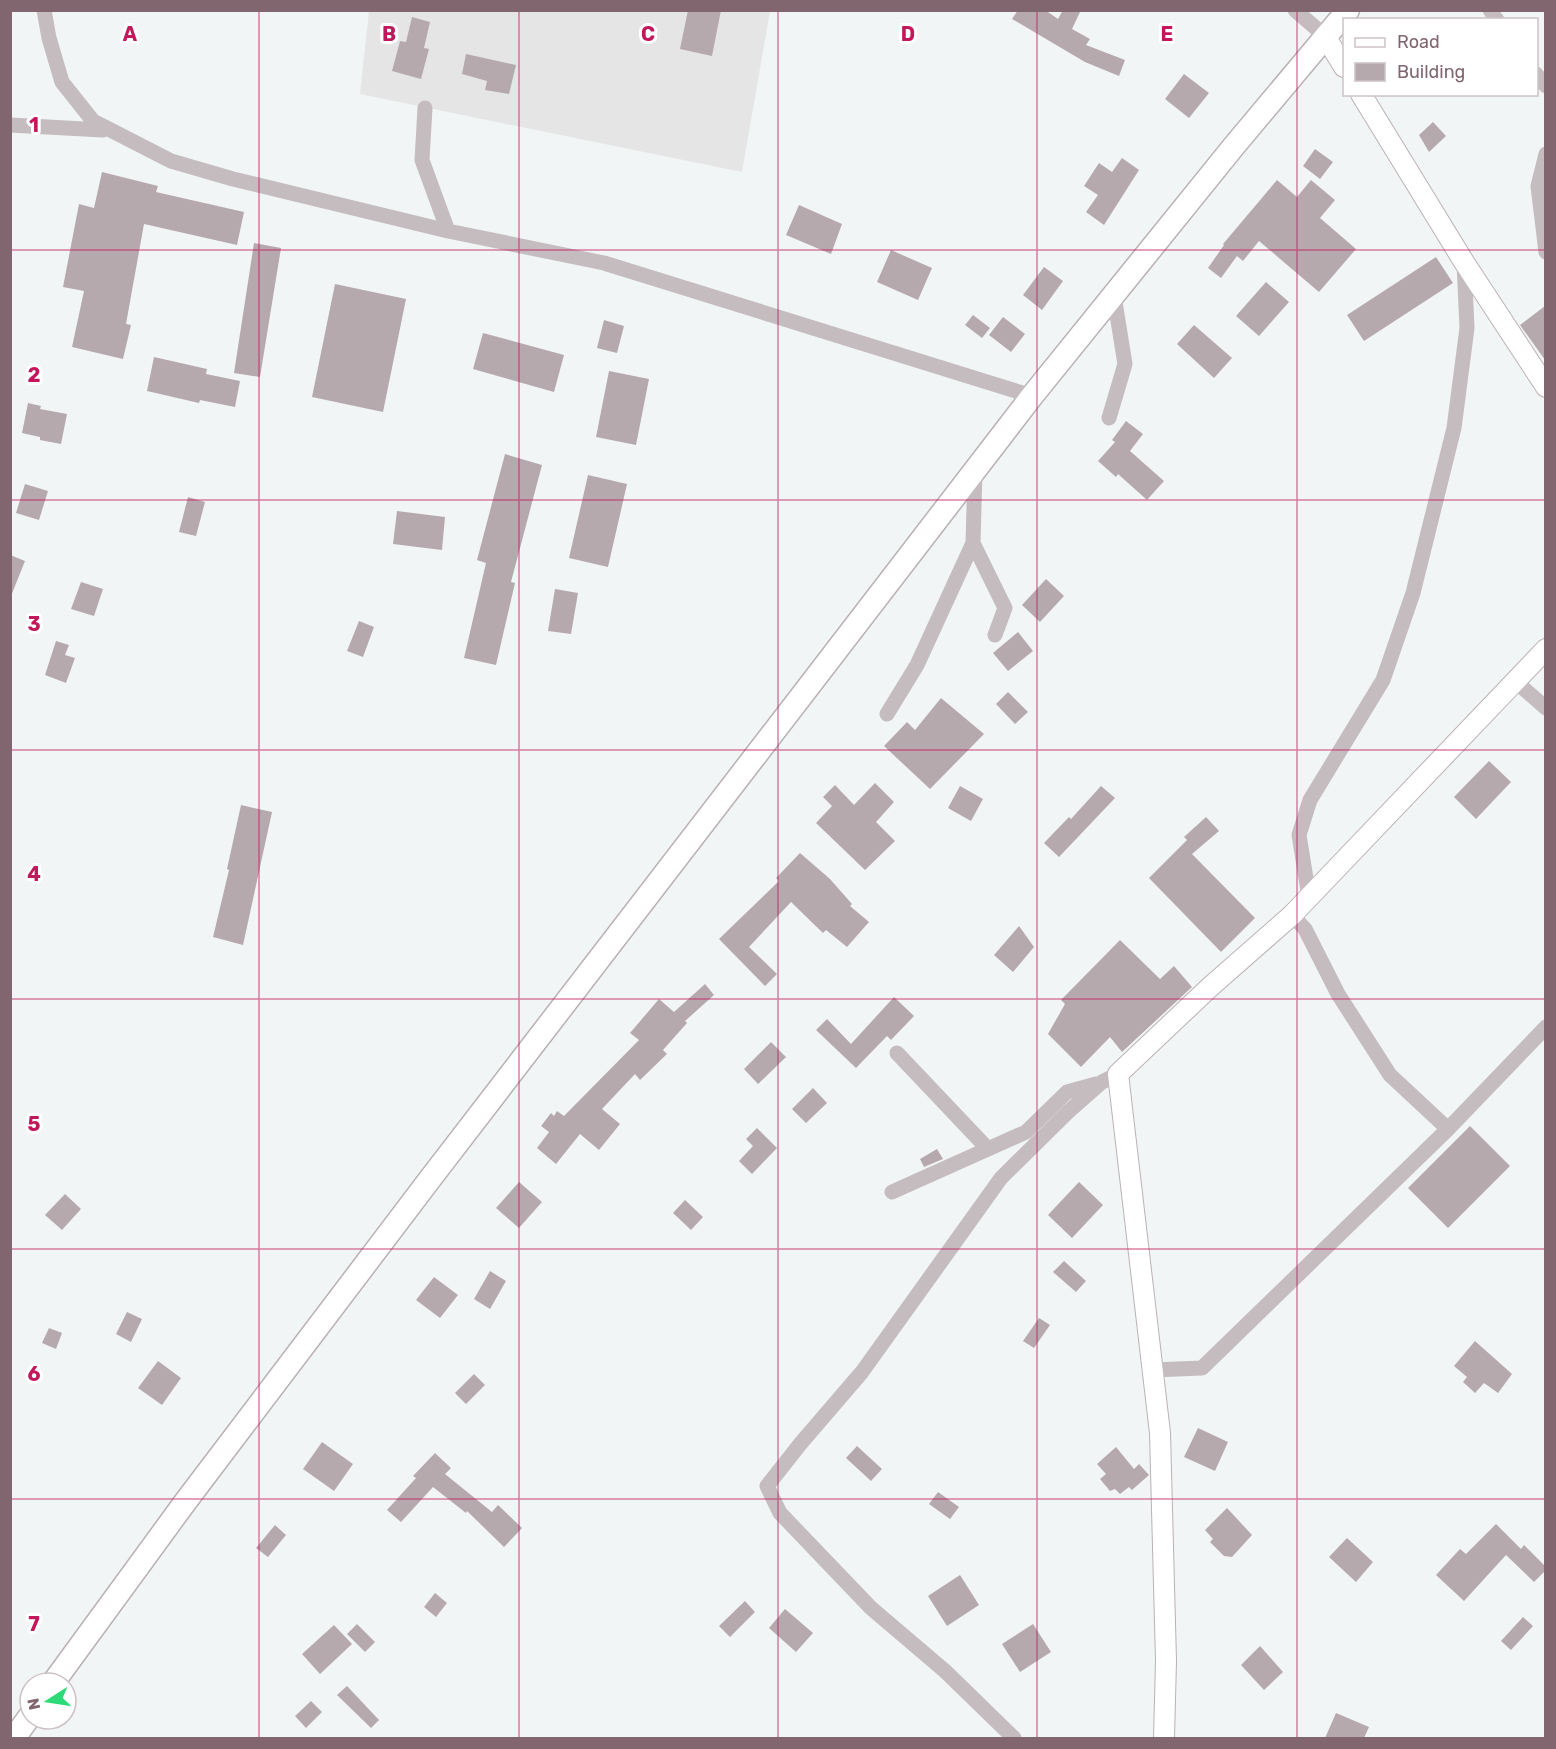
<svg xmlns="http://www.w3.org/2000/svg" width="1556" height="1749" font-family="Rubik,sans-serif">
  <rect width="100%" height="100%" fill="#f2f5f5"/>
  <path fill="#e5e5e6" d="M 369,11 L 770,11 L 742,172 L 360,94 Z"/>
  <path fill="#b6a9ae" d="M 688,10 L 721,10 L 712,56 L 680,49 Z
    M 1018,10 L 1045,10 L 1058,19 L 1063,10 L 1081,10 L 1072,29 L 1090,39 L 1086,45 L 1125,60 L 1119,76 L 1085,62 L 1012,19 Z
    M 412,17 L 430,22 L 424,48 L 429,49 L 421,79 L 392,71 L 400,41 L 406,42 Z
    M 466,54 L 516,65 L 509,94 L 485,90 L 487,81 L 462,74 Z
    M 1184,74 L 1209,93 L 1189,118 L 1165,99 Z
    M 1433,122 L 1446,136 L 1429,152 L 1419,135 Z
    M 1315,149 L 1333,162 L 1320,179 L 1303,166 Z
    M 1122,158 L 1139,170 L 1104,225 L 1086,212 L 1098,195 L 1084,186 L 1099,163 L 1112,172 Z
    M 102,172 L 158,186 L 156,192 L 244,212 L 237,245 L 144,224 L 126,324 L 131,325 L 123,359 L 72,347 L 84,291 L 63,287 L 79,204 L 94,208 Z
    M 1277,180 L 1297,197 L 1311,180 L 1335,200 L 1320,218 L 1356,249 L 1319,292 L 1259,241 L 1243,261 L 1237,256 L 1221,278 L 1208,268 L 1224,245 L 1223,244 Z
    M 799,205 L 842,224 L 831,254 L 786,235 Z
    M 254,243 L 281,248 L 260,377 L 234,373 Z
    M 891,250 L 932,268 L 918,300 L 877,282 Z
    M 1436,257 L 1453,283 L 1364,341 L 1347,315 Z
    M 1044,267 L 1063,281 L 1042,310 L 1023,295 Z
    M 1266,282 L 1289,302 L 1259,336 L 1236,316 Z
    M 335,284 L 406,299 L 383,412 L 312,397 Z
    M 1545,306 L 1545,360 L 1520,325 Z
    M 973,315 L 990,328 L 982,338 L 965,325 Z
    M 1003,317 L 1025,334 L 1011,352 L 989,335 Z
    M 604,320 L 624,326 L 617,353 L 597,348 Z
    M 1194,325 L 1232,358 L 1214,378 L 1177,344 Z
    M 483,333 L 564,355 L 554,392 L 473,369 Z
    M 154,357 L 207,369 L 206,374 L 240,381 L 235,407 L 200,400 L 199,403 L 147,391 Z
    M 609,371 L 649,379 L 636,445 L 596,437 Z
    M 28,403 L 41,406 L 40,409 L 67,414 L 61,444 L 40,440 L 40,437 L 22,433 Z
    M 1126,421 L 1143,434 L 1130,451 L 1164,481 L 1147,500 L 1118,474 L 1116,477 L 1098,461 L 1115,442 L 1112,440 Z
    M 505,454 L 542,465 L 511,582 L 515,583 L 496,665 L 464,658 L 486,563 L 477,560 Z
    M 588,475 L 627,484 L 608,567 L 569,558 Z
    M 25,484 L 48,491 L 39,520 L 16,513 Z
    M 188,497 L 205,502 L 196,536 L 179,532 Z
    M 397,511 L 445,517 L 442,550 L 393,544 Z
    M 10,555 L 25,561 L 11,596 L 10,596 Z
    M 1046,579 L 1064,596 L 1040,622 L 1022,605 Z
    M 81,582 L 103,589 L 94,616 L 71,609 Z
    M 555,589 L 578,593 L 571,634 L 548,631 Z
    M 359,621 L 374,627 L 363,657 L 347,651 Z
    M 1018,632 L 1033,651 L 1008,671 L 993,653 Z
    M 56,641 L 69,645 L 65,655 L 75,658 L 66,683 L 45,675 Z
    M 1008,692 L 1028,712 L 1015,724 L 996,704 Z
    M 941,698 L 984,734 L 930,789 L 884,746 L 907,722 L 915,730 Z
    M 1489,761 L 1511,782 L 1476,819 L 1454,797 Z
    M 875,783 L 894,802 L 876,822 L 895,841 L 865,870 L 816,823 L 832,806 L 823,797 L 835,785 L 854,805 Z
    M 960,786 L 983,799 L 971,821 L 948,808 Z
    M 1101,786 L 1115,798 L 1059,857 L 1044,843 L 1069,817 L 1071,819 Z
    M 241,805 L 272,812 L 243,945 L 213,937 L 229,870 L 227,869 Z
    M 1206,817 L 1219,831 L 1192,854 L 1255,918 L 1221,952 L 1149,878 L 1187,840 L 1184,837 Z
    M 800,853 L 830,879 L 852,904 L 850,906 L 869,922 L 847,947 L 826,930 L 823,933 L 791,902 L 749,947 L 777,974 L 765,986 L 719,939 L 779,881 L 776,878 Z
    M 1019,926 L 1034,947 L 1013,972 L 994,955 Z
    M 1120,940 L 1160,979 L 1174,966 L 1192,987 L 1122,1052 L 1110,1037 L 1081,1067 L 1048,1034 L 1065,1004 L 1061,1000 Z
    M 705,984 L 714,995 L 685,1021 L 687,1023 L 663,1050 L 667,1054 L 640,1080 L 635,1074 L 602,1109 L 620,1124 L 599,1150 L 580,1134 L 556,1164 L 537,1148 L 549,1132 L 541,1126 L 551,1113 L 554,1116 L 557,1111 L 564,1116 L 639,1040 L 630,1033 L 659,999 L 674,1012 Z
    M 894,997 L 914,1016 L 891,1040 L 887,1036 L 856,1068 L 816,1030 L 827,1019 L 851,1044 Z
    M 771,1042 L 786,1057 L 758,1084 L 744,1069 Z
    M 813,1088 L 827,1103 L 806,1123 L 792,1109 Z
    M 1470,1126 L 1510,1166 L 1448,1228 L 1408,1188 Z
    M 757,1128 L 777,1148 L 752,1174 L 739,1161 L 753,1146 L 746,1139 Z
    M 937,1149 L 943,1159 L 924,1167 L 920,1159 Z
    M 519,1182 L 542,1202 L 519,1228 L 496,1208 Z
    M 1079,1182 L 1103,1205 L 1072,1238 L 1048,1215 Z
    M 65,1194 L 81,1209 L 62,1230 L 45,1215 Z
    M 685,1200 L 703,1217 L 691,1230 L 673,1213 Z
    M 1064,1261 L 1086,1281 L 1076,1292 L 1053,1272 Z
    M 490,1271 L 506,1281 L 490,1309 L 474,1299 Z
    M 434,1277 L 458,1295 L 440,1318 L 416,1300 Z
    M 127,1312 L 142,1319 L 131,1342 L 116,1334 Z
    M 1039,1318 L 1050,1325 L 1034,1348 L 1023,1341 Z
    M 49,1328 L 62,1333 L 56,1349 L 42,1343 Z
    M 1475,1341 L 1512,1374 L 1498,1393 L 1484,1383 L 1475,1393 L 1463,1382 L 1467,1377 L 1454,1366 Z
    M 158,1361 L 181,1378 L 162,1405 L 138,1388 Z
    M 474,1374 L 485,1385 L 466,1404 L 455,1393 Z
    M 1198,1428 L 1228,1442 L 1215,1471 L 1184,1457 Z
    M 322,1442 L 353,1464 L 334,1491 L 303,1469 Z
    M 857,1446 L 882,1469 L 871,1481 L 846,1458 Z
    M 1116,1447 L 1134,1469 L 1139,1464 L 1149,1475 L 1132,1490 L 1129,1487 L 1120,1494 L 1115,1489 L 1110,1491 L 1100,1479 L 1106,1474 L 1097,1464 Z
    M 435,1453 L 451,1468 L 445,1474 L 492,1512 L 498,1505 L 522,1528 L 504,1547 L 467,1511 L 466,1513 L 433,1487 L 401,1522 L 387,1510 L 416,1478 L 413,1476 Z
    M 938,1492 L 959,1507 L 950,1519 L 929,1504 Z
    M 1227,1508 L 1252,1535 L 1232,1557 L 1224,1556 L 1210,1542 L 1213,1539 L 1205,1530 Z
    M 1496,1524 L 1521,1549 L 1524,1545 L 1545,1566 L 1545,1571 L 1534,1582 L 1506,1555 L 1464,1601 L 1436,1575 L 1460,1549 L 1466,1554 Z
    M 275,1525 L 286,1535 L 268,1557 L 256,1548 Z
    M 1347,1538 L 1373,1562 L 1356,1582 L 1329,1557 Z
    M 960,1575 L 979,1605 L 947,1626 L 928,1596 Z
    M 435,1593 L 447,1603 L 436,1617 L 424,1607 Z
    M 745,1601 L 755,1612 L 730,1637 L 719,1626 Z
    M 785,1609 L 813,1633 L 796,1652 L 769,1628 Z
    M 1523,1617 L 1533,1626 L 1511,1650 L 1501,1641 Z
    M 357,1624 L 375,1642 L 365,1652 L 347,1634 Z
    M 1033,1624 L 1051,1652 L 1020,1672 L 1002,1644 Z
    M 334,1625 L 352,1644 L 320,1674 L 302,1654 Z
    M 1260,1646 L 1283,1672 L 1264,1690 L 1241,1665 Z
    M 347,1686 L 379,1720 L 371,1728 L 337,1695 Z
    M 311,1701 L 322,1712 L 306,1728 L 295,1716 Z
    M 1336,1713 L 1369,1727 L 1364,1738 L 1325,1738 Z"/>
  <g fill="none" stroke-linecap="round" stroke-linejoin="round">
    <g stroke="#bbb1b4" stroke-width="22">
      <path id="secondary" d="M 1325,36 L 1344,67
        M 1361,94 L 1464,262 L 1546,387
        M 1164,1738 L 1166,1661 L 1160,1433 L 1118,1074 L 1210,987 L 1292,915 L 1546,649"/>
    </g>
    <g stroke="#b9b0b3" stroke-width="25">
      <path id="primary" d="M 53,1683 L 186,1501 L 430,1179 L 1032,396 L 1234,146 L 1348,10
        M 14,1738 L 30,1716"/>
    </g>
    <path stroke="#c4bcbf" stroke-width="15" d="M 44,10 L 49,38 L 62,82 L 93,121 L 171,161 L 233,179 L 448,231 L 604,263 L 1032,396
      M 1295,10 L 1325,36
      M 1490,10 L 1497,20
      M 1536,74 L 1546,86
      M 425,108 L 422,160 L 448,231
      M 10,125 L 103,130
      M 1546,154 L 1538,186 L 1546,252
      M 1109,418 L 1125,364 L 1114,296
      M 973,543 L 1005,608 L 995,635
      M 1515,681 L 1546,708
      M 887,714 L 917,665 L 973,543 L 975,470
      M 1309,897 L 1299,835 L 1310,800 L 1383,680 L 1413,593 L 1454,428 L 1467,328 L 1464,262
      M 1292,915 L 1305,929 L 1338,994 L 1390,1075 L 1448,1129
      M 897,1053 L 988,1149
      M 892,1192 L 1026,1132 L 1067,1092 L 1096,1084
      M 1152,1370 L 1202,1368 L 1448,1129 L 1546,1027
      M 1014,1738 L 945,1671 L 871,1608 L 780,1513 L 767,1486 L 801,1443 L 862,1372 L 1001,1178 L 1068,1112 L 1102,1082 L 1118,1074"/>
    <use href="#secondary" stroke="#fff" stroke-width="20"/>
    <use href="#primary" stroke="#fff" stroke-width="22"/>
  </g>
  <path fill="none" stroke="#c2185b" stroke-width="1.5" stroke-opacity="0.55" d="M 259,10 L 259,1738M 519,10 L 519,1738M 778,10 L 778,1738M 1037,10 L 1037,1738M 1297,10 L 1297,1738M 10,250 L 1546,250M 10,500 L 1546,500M 10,750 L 1546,750M 10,999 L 1546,999M 10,1249 L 1546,1249M 10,1499 L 1546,1499"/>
  <g font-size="20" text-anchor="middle" font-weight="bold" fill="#c2185b" stroke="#fff" stroke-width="6" stroke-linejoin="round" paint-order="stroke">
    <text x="130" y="41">A</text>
    <text x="389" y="41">B</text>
    <text x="648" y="41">C</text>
    <text x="908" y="41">D</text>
    <text x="1167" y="41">E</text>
    <text x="34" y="132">1</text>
    <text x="34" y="382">2</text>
    <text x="34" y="631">3</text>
    <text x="34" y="881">4</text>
    <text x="34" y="1131">5</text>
    <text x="34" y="1381">6</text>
    <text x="34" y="1631">7</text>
  </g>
  <rect width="1556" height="1749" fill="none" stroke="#82666f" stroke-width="24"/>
  <rect x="1343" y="18" width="195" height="78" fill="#ffffff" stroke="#cdc2c5" stroke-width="1.5"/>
  <rect x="1355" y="38" width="30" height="9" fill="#ffffff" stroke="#cdc2c5" stroke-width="1.5"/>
  <text x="1397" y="48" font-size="18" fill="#82666f">Road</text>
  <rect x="1355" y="63" width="30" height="18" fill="#b6a9ae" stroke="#cdc2c5" stroke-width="1.5"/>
  <text x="1397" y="78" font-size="18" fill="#82666f">Building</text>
  <g transform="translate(48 1701) rotate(258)"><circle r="28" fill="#ffffff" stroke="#cdc2c5" stroke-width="1.5"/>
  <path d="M0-4.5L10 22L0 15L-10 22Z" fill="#2cdb78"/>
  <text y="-9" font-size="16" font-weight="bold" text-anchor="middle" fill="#82666f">N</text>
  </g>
</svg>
